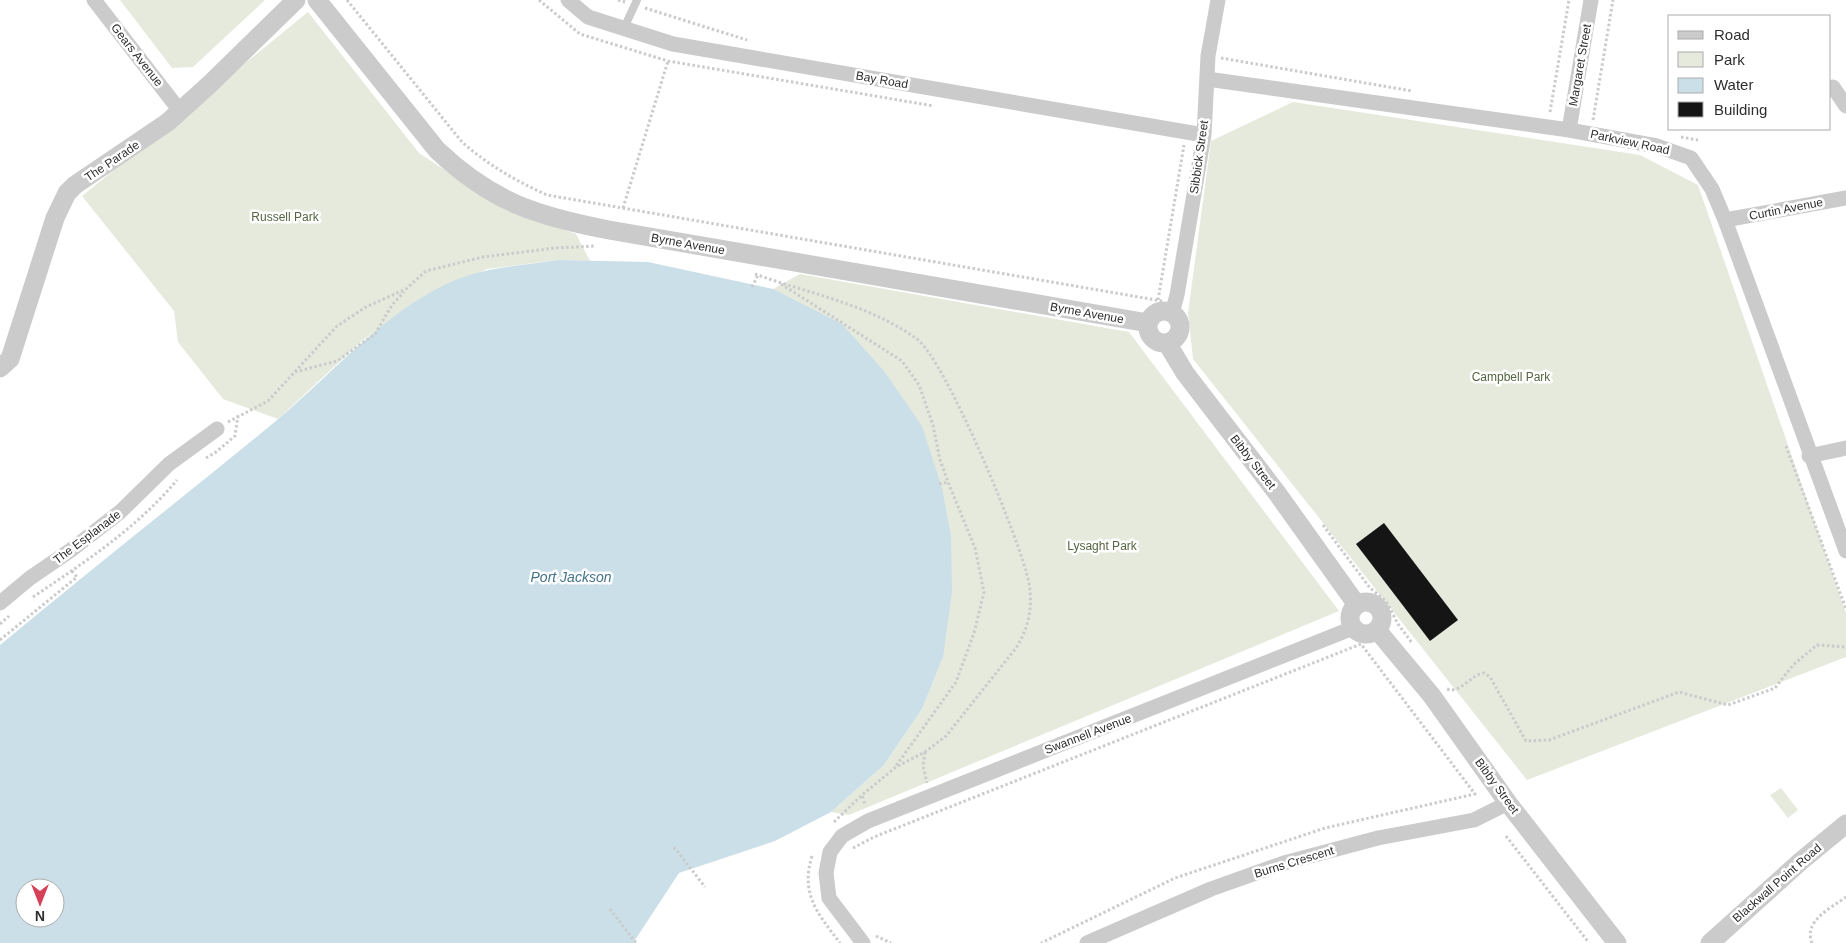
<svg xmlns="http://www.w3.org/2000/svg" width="1846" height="943" font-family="Helvetica,sans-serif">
  <rect width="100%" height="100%" fill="#fff"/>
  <path fill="#e5eadd" d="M 120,0 L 265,0 L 193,67 L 172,68 Z
    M 308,12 L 419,153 L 501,207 L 576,234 L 590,261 L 558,260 L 487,269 L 412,304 L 363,340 L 278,419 L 223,399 L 178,342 L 174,311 L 82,196 Z
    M 1293,102 L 1640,155 L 1698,185 L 1846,613 L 1846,657 L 1527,780 L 1193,359 L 1188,313 L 1211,141 Z
    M 800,274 L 1129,332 L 1339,611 L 849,815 L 831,812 L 884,765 L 922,709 L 943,657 L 773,289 Z
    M 1781,788 L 1798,810 L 1788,818 L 1770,795 Z"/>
  <path fill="#cbdfe8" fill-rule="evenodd" d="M 558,260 L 648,262 L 773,289 L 842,324 L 884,371 L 922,426 L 942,488 L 951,536 L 952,592 L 943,657 L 922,709 L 884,765 L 831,812 L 775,841 L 679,873 L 633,943 L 0,943 L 0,645 C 91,569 185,496 277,420 C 332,374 378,318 444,285 C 480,267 519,266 558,260 ZM 25,888 L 55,888 L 55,918 L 25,918 Z"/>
  <path fill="#151515" d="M 1384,523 L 1458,620 L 1430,641 L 1356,544 Z"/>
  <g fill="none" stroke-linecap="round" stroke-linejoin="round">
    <path stroke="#cbcbcb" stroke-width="3" stroke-dasharray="2.5 2.5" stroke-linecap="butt" d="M 347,0 L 462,142 C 488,165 516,181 547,195 L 1162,301
      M 539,0 L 580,34 L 668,61 L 934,106
      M 618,0 L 625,2
      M 645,8 L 747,40
      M 1221,58 L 1412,91
      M 1550,112 L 1569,0
      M 1593,120 L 1613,0
      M 1681,137 L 1698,140
      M 623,208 L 668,61
      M 755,274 C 810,294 868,304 917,339 C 946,361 1021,542 1029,583 C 1033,606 1029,628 1016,648 L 946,736 L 925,752 L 896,767 L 862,795 L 865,806
      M 781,284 L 902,361 L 919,385 L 933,425 L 940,460 L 948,482 L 975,548 L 984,592 L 974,633 L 956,682 L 896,766
      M 752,287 L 758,275
      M 1158,300 L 1184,145
      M 295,372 L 337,361 L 375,334 L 392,305 L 404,292
      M 228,422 L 268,401 L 337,326 L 366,307 L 406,289 L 426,271 L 483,257 L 555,248 L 594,246
      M 1786,446 L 1846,609
      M 206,458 L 216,452 L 235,436 L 238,415
      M 939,484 L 948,482
      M 1323,525 L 1370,588 L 1386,601 L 1398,624 L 1412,643
      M 33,597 C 85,562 137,528 177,480
      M 0,624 L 9,616
      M 0,640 L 77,577 L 72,571
      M 1447,689 C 1461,694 1471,674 1484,673 L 1490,677 L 1526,741 L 1549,740 L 1679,692 L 1728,705 L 1775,688 L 1793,665 L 1817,645 L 1846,647
      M 925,752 L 923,766 L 927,783
      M 834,822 L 862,795
      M 1506,836 L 1589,943
      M 674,847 L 705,887
      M 853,848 L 874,837 L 1361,644 L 1475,794 L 1325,828 L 1175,878 L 1041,943
      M 812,856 C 800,894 818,914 840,943
      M 610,909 L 636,943
      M 876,936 L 891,943
      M 1812,943 C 1803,921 1831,908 1846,897"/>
    <path stroke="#cbcbcb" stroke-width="8" d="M 624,28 L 637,0"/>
    <path stroke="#cbcbcb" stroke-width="15" d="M 94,0 L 180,111
      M 568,0 L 588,17 L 673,44 L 1204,135
      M 1207,79 L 1569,130 L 1657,146 L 1691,158 L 1712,189 L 1725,220 L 1846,551
      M 1833,87 L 1846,106
      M 1569,130 L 1591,0
      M 1725,220 L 1846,198
      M 1172,313 L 1177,295 L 1204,135 L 1208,56 L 1218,0
      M 1809,456 L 1846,448
      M 0,603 L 30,578 L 71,550 L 120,512 L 169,464 L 217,429
      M 863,943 L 829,898 L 826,873 L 830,852 L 842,836 L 868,821 L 1353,628
      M 1087,943 L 1211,889 L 1284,863 L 1378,838 L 1474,820 L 1508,803"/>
    <path stroke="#cbcbcb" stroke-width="19" d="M 317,0 L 437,150 C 492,202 536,216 609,230 L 1148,323
      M1148 327a16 16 0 1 1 32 0a16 16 0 1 1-32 0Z
      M 1167,343 L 1185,373 L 1277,493 L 1357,605
      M 0,368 L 10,359 L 55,218 L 67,193 L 75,185 L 168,122 L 211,83 L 296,0
      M1350 618a16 16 0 1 1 32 0a16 16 0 1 1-32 0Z
      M 1377,630 L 1432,696 L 1508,803 L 1617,943
      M 1710,943 L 1801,861 L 1846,824"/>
  </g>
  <g text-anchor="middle" stroke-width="5" stroke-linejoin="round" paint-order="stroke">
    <g font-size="12" fill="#2e2e2e" stroke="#fff">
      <text transform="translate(137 55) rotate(52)" y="4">Gears Avenue</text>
      <text transform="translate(1580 65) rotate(-80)" y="4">Margaret Street</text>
      <text transform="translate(882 80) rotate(10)" y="4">Bay Road</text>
      <text transform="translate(1630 142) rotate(12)" y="4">Parkview Road</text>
      <text transform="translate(1199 157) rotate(-82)" y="4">Sibbick Street</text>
      <text transform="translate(112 161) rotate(-34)" y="4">The Parade</text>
      <text transform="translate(1786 209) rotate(-11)" y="4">Curtin Avenue</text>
      <text transform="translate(688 244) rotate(10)" y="4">Byrne Avenue</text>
      <text transform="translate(1087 313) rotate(10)" y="4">Byrne Avenue</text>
      <text transform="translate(1253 462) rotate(52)" y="4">Bibby Street</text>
      <text transform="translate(87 537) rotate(-37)" y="4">The Esplanade</text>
      <text transform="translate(1088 734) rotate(-21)" y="4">Swannell Avenue</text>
      <text transform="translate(1497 786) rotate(54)" y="4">Bibby Street</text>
      <text transform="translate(1294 862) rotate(-17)" y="4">Burns Crescent</text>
      <text transform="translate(1777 883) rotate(-41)" y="4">Blackwall Point Road</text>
    </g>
    <g font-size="12" fill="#556640" stroke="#fff">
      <text x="285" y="221">Russell Park</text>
      <text x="1511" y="381">Campbell Park</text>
      <text x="1102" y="550">Lysaght Park</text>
    </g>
    <g font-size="14" font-style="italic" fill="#447489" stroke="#fff">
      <text x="571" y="582">Port Jackson</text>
    </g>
  </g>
  <rect x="1668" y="15" width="162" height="115" fill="#ffffff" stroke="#ababab"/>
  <rect x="1678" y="31" width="25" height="8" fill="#cbcbcb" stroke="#ababab"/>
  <text x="1714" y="40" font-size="15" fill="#2e2e2e">Road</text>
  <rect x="1678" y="52" width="25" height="15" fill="#e5eadd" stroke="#ababab"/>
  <text x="1714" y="65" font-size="15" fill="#2e2e2e">Park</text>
  <rect x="1678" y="78" width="25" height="15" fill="#cbdfe8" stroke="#ababab"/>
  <text x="1714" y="90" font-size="15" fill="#2e2e2e">Water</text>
  <rect x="1678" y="102" width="25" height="15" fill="#151515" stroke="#ababab"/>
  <text x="1714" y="115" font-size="15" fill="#2e2e2e">Building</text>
  <g transform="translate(40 903) rotate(180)"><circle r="24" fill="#ffffff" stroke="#ababab"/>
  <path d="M0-4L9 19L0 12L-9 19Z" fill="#d44158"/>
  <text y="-8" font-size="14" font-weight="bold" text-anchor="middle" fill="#2e2e2e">N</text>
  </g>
</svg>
